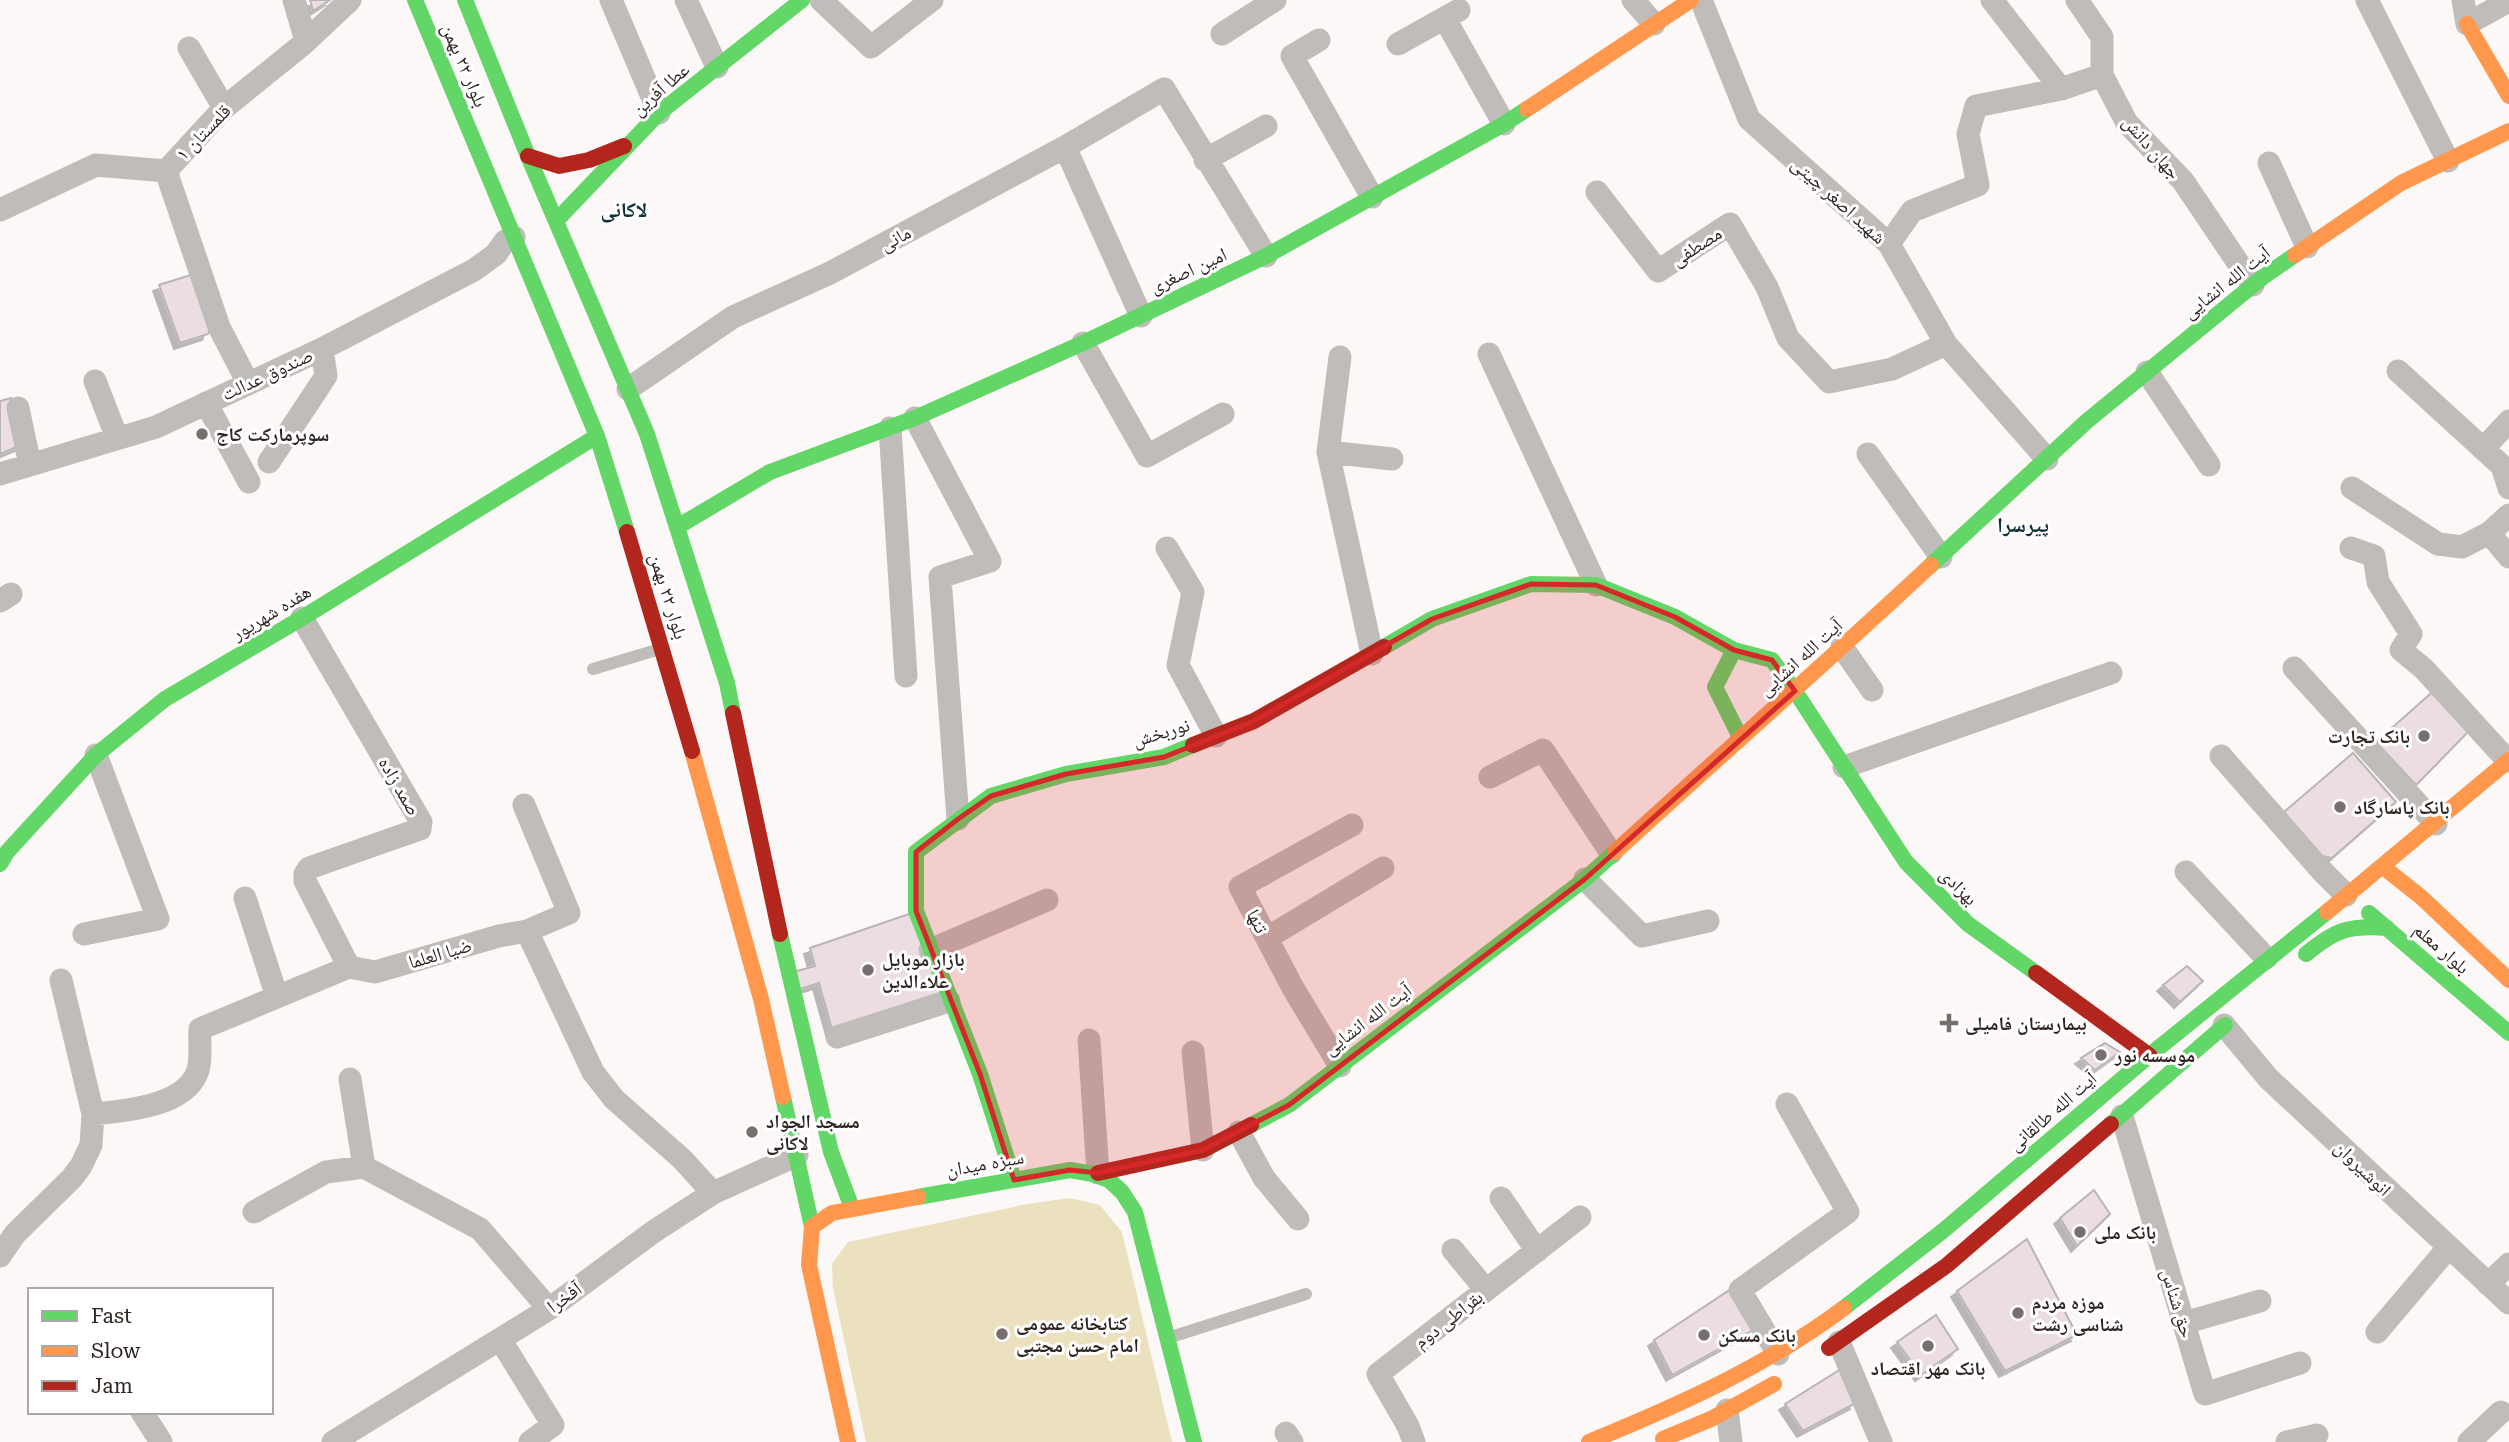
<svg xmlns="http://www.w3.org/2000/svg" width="2509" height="1442" font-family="'Roboto Serif','Noto Naskh Arabic',serif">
  <defs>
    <filter id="shadow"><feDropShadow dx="-6" dy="6" stdDeviation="0" flood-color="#0004"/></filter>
  </defs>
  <rect width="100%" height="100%" fill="#fcf8f7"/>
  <path fill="#ece1be" d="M 1070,1198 L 1100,1205 L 1122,1232 L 1172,1442 L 866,1442 L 833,1288 L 832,1264 L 848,1242 L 1027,1204 Z"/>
  <path fill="#ecdde2" stroke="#bbb4b6" stroke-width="2" filter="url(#shadow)" d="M 310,0 L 330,0 L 313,11 Z
    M 197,273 L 213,321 L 208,334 L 180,343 L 159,285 Z
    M 11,398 L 21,445 L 0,454 L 0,401 Z
    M 2438,687 L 2471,729 L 2416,785 L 2376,742 Z
    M 2353,753 L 2396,802 L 2332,858 L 2317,855 L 2284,812 Z
    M 912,913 L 944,999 L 833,1033 L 819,983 L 794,991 L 790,973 L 815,966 L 810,948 Z
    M 2187,966 L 2203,981 L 2180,1002 L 2163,985 Z
    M 2105,1043 L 2120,1052 L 2095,1070 L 2081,1058 Z
    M 2094,1190 L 2110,1214 L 2077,1246 L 2060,1218 Z
    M 2027,1239 L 2077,1335 L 2005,1371 L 1957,1291 Z
    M 1731,1289 L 1755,1329 L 1672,1375 L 1654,1340 Z
    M 1936,1315 L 1958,1349 L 1921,1375 L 1897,1342 Z
    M 1841,1369 L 1856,1403 L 1803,1431 L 1785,1404 Z"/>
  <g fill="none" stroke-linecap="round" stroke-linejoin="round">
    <path stroke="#c0bcba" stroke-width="12" d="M 593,669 L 660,649
      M 1171,1337 L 1306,1294"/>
    <path stroke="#c0bcba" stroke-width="23" d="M 294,0 L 306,41
      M 611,0 L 659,113
      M 686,0 L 717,67
      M 821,0 L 871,47 L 932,0
      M 1633,0 L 1654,24
      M 1701,0 L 1749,119 L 1889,244 L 1946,344 L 2047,459
      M 1992,0 L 2061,89
      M 2077,0 L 2102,37 L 2102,75 L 2127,123 L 2183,181 L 2253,285
      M 2367,0 L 2448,161
      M 2463,0 L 2467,24 L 2509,1
      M 1445,19 L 1504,124
      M 1222,34 L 1275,0
      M 1319,40 L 1292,56 L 1372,197
      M 1398,44 L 1459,10
      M 189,48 L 224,108
      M 1065,147 L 1141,316
      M 1205,160 L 1266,126
      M 2269,163 L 2307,247
      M 166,171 L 224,108 L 302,45 L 350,0
      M 166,171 L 219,327 L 248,383
      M 1597,192 L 1658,271 L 1730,224 L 1767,287 L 1788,338 L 1829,382 L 1892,369 L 1946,344
      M 0,210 L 96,165 L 166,171
      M 1889,244 L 1912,211 L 1978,185 L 1968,134 L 1976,106 L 2061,89 L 2102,75
      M 1083,343 L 1147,456 L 1223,414
      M 1489,354 L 1596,585
      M 1340,357 L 1328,452 L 1372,654
      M 2398,371 L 2502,466 L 2509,488
      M 2147,372 L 2209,465
      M 95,381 L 117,438
      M 628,389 L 733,317 L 830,273 L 1065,147 L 1164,89 L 1266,256
      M 206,403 L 249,482
      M 18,408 L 30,465
      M 915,418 L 990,561 L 940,577 L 958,819
      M 890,428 L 906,676
      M 2483,449 L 2509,421
      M 1328,452 L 1392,459
      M 1868,454 L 1941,557
      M 269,462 L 326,376 L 322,349
      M 0,474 L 156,427 L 322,349 L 474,270 L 496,254 L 505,241 L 514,237
      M 2352,488 L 2438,544 L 2462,547 L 2489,533 L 2509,557
      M 2489,533 L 2509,515
      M 1167,548 L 1193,592 L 1178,665 L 1216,736
      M 2351,548 L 2374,556 L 2378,582 L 2411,634 L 2401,650 L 2424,669 L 2508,761
      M 0,601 L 11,594
      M 302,618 L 421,822 L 420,829 L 309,868 L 305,874 L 305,881 L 349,967
      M 1842,647 L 1872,690
      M 2294,668 L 2436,824
      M 2221,756 L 2321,870 L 2346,895
      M 1844,767 L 2111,673
      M 1490,777 L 1543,750 L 1611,853
      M 524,805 L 569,913 L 527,931
      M 2186,872 L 2266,958
      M 1585,879 L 1642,936 L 1708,921
      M 245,898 L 277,997
      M 84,934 L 158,919 L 96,755
      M 1267,938 L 1383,868
      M 930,950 L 1047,900
      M 2224,1025 L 2268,1078 L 2509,1303
      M 837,1037 L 949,1001
      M 1089,1040 L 1098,1173
      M 1193,1052 L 1203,1150
      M 1340,1066 L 1293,988 L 1240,887 L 1352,825
      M 350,1079 L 364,1167 L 480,1229 L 549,1309
      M 93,1114 C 124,1111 183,1107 197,1073 C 202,1061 199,1041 200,1029 L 349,967 L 375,972 L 499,936 L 527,931 L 593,1072 L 614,1099 L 682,1159 L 713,1193
      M 2122,1116 L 2205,1394 L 2300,1363
      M 1239,1132 L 1264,1178 L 1298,1219
      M 1501,1198 L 1537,1251
      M 254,1212 L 326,1172 L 364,1167
      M 1453,1250 L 1486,1290
      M 0,1256 L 15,1234 L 72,1178 L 81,1166 L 91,1145 L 93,1114 L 61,980
      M 2488,1284 L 2509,1264
      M 2184,1323 L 2260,1301
      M 2377,1332 L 2448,1248
      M 500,1339 L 553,1425 L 530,1442
      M 1839,1342 L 1881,1442
      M 1778,1354 L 1740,1290 L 1848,1212 L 1787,1104
      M 1727,1410 L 1731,1442
      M 142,1412 L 161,1442
      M 1286,1433 L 1292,1442
      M 333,1442 L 549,1309 L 653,1232 L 713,1193 L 797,1155
      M 1414,1442 L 1408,1426 L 1378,1374 L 1580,1217
      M 2287,1442 L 2317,1435
      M 2469,1442 L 2501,1412"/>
    <path stroke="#63d668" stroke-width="16" d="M 415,0 L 597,436 L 627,532
      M 465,0 L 528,156 L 647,434 L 727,683 L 733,713
      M 556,221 L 659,113 L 802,0
      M 677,527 L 770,472 L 915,418 L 1083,343 L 1266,256 L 1504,124 L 1527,109
      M 1931,565 L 2087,421 L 2263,277 L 2295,255
      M 1384,647 L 1432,619 L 1531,584 L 1596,585 L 1675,617 L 1734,650 L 1772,660 L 1795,691 L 1906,862 L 1968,924 L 2036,973
      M 1734,650 L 1715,687 L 1740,737
      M 0,864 L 7,852 L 96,755 L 165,699 L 302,618 L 597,436
      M 2369,913 L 2509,1033
      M 780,934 L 831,1152 L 852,1208
      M 2306,954 C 2335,930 2349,925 2387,928
      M 783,1097 L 812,1227
      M 2111,1124 L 2225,1025
      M 1251,1125 L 1289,1105 L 1585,879 L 1615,852
      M 1014,1180 L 980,1074 L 916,911 L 916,852 L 991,796 L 1066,774 L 1164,757 L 1193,745
      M 918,1197 L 1070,1170 L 1093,1174 L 1109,1180 L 1122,1192 L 1135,1212 L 1194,1442
      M 1844,1308 L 1944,1230 L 2156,1050 L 2327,912"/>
    <path stroke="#ff974d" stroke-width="16" d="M 2467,24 L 2509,96
      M 1527,109 L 1691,0
      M 2295,255 L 2401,183 L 2509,131
      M 692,751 L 761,999 L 783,1097
      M 1615,852 C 1720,756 1827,662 1931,565
      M 2382,866 L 2421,897 L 2509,980
      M 2327,912 L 2509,760
      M 1663,1439 L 1711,1419 L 1774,1384
      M 848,1442 L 809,1265 L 812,1227 L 832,1213 L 918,1197
      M 1589,1442 C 1679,1405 1765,1367 1844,1308"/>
    <path stroke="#b3261e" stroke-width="16" d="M 528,156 L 559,166 L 589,160 L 624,146
      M 627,532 L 692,751
      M 733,713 L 780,934
      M 1193,745 L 1254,721 L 1384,647
      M 2036,973 L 2150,1056
      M 1098,1173 L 1203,1150 L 1251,1125
      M 1829,1348 L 1946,1266 L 2111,1124"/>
  </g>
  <path fill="#d62828" fill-opacity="0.2" stroke="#d62828" stroke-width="5" stroke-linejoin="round" d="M 1531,584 L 1596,585 L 1675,617 L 1734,650 L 1772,660 L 1795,691 L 1585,879 L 1289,1105 L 1203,1150 L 1098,1173 L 1070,1170 L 1014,1180 L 980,1074 L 916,911 L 916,852 L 958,819 L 991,796 L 1066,774 L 1164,757 L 1254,721 L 1432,619 Z"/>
  <g fill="#776f6d" stroke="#fff" stroke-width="2.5">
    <circle cx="202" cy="434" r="7"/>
    <circle cx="2424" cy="736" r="7"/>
    <circle cx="2340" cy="807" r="7"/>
    <circle cx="868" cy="970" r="7"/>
    <path d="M1945.5 1012.5h7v7h7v7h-7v7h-7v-7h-7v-7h7z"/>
    <circle cx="2101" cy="1055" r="7"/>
    <circle cx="752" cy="1132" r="7"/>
    <circle cx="2080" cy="1232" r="7"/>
    <circle cx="2018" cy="1313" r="7"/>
    <circle cx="1002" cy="1334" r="7"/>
    <circle cx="1704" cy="1335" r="7"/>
    <circle cx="1928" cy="1346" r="7"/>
  </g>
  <g text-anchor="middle" stroke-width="6" stroke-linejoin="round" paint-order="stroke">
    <g font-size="19" fill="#302523" stroke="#fff">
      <text transform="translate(465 65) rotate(67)" y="7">بلوار ۲۲ بهمن</text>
      <text transform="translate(660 89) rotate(-41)" y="7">عطا آفرین</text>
      <text transform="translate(203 132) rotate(-46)" y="7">قلمستان ۱</text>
      <text transform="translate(2152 147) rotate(49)" y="7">جهان دانش</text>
      <text transform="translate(1839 200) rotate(42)" y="7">شهید اصغر چیتی</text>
      <text transform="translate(895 238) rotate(-28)" y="7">مانی</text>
      <text transform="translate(1696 246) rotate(-33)" y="7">مصطفی</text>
      <text transform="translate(1188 270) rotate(-25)" y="7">امین اصغری</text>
      <text transform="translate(2226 282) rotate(-38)" y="7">آیت الله انشایی</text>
      <text transform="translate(267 374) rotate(-25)" y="7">صندوق عدالت</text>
      <text transform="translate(669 596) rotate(73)" y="7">بلوار ۲۲ بهمن</text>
      <text transform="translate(271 612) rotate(-31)" y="7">هفده شهریور</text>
      <text transform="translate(1800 657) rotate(-42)" y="7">آیت الله انشایی</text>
      <text transform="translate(1161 732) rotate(-17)" y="7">نوربخش</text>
      <text transform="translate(400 786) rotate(60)" y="7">صمد زاده</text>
      <text transform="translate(1959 886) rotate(45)" y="7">بهزادی</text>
      <text transform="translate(1258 921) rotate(63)" y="7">تنها</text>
      <text transform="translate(2442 948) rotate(41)" y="7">بلوار معلم</text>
      <text transform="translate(440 953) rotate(-16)" y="7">ضیا العلما</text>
      <text transform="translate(1367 1019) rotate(-37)" y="7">آیت الله انشایی</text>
      <text transform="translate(2052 1111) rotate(-41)" y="7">آیت الله طالقانی</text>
      <text transform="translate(985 1163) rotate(-10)" y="7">سبزه میدان</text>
      <text transform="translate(2363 1168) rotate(44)" y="7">انوشیروان</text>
      <text transform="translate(564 1297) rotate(-36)" y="7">آفخرا</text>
      <text transform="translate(2178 1303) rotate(73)" y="7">حق شناس</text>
      <text transform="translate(1448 1319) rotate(-38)" y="7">بقراطی دوم</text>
    </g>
    <g font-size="19" font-weight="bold" fill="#302523" stroke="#fff" text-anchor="start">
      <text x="216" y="441">سوپرمارکت کاج</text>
      <text x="2410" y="743" text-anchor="end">بانک تجارت</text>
      <text x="2354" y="814">بانک پاسارگاد</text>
      <text x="882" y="966">بازار موبایل<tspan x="882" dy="22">علاءالدین</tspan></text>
      <text x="1965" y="1030">بیمارستان فامیلی</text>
      <text x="2115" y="1062">موسسه نور</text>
      <text x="766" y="1128">مسجد الجواد<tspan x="766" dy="22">لاکانی</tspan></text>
      <text x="2094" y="1239">بانک ملی</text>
      <text x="2032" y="1309">موزه مردم<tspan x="2032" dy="22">شناسی رشت</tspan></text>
      <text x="1016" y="1330">کتابخانه عمومی<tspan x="1016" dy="22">امام حسن مجتبی</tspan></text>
      <text x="1718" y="1342">بانک مسکن</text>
      <text x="1928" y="1375" text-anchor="middle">بانک مهر اقتصاد</text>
    </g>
    <g font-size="21" font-weight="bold" fill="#103138" stroke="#fff">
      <text x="624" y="217">لاکانی</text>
      <text x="2023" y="532">پیرسرا</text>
    </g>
  </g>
  <rect x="28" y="1288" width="245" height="126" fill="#ffffff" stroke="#aca8a7" stroke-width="2"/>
  <rect x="42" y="1311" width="35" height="10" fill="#63d668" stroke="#aca8a7" stroke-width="2"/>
  <text x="91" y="1323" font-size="21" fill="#302523">Fast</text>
  <rect x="42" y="1346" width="35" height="10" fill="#ff974d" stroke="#aca8a7" stroke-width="2"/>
  <text x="91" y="1358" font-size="21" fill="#302523">Slow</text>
  <rect x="42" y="1381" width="35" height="10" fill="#b3261e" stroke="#aca8a7" stroke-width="2"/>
  <text x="91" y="1393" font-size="21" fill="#302523">Jam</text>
</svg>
